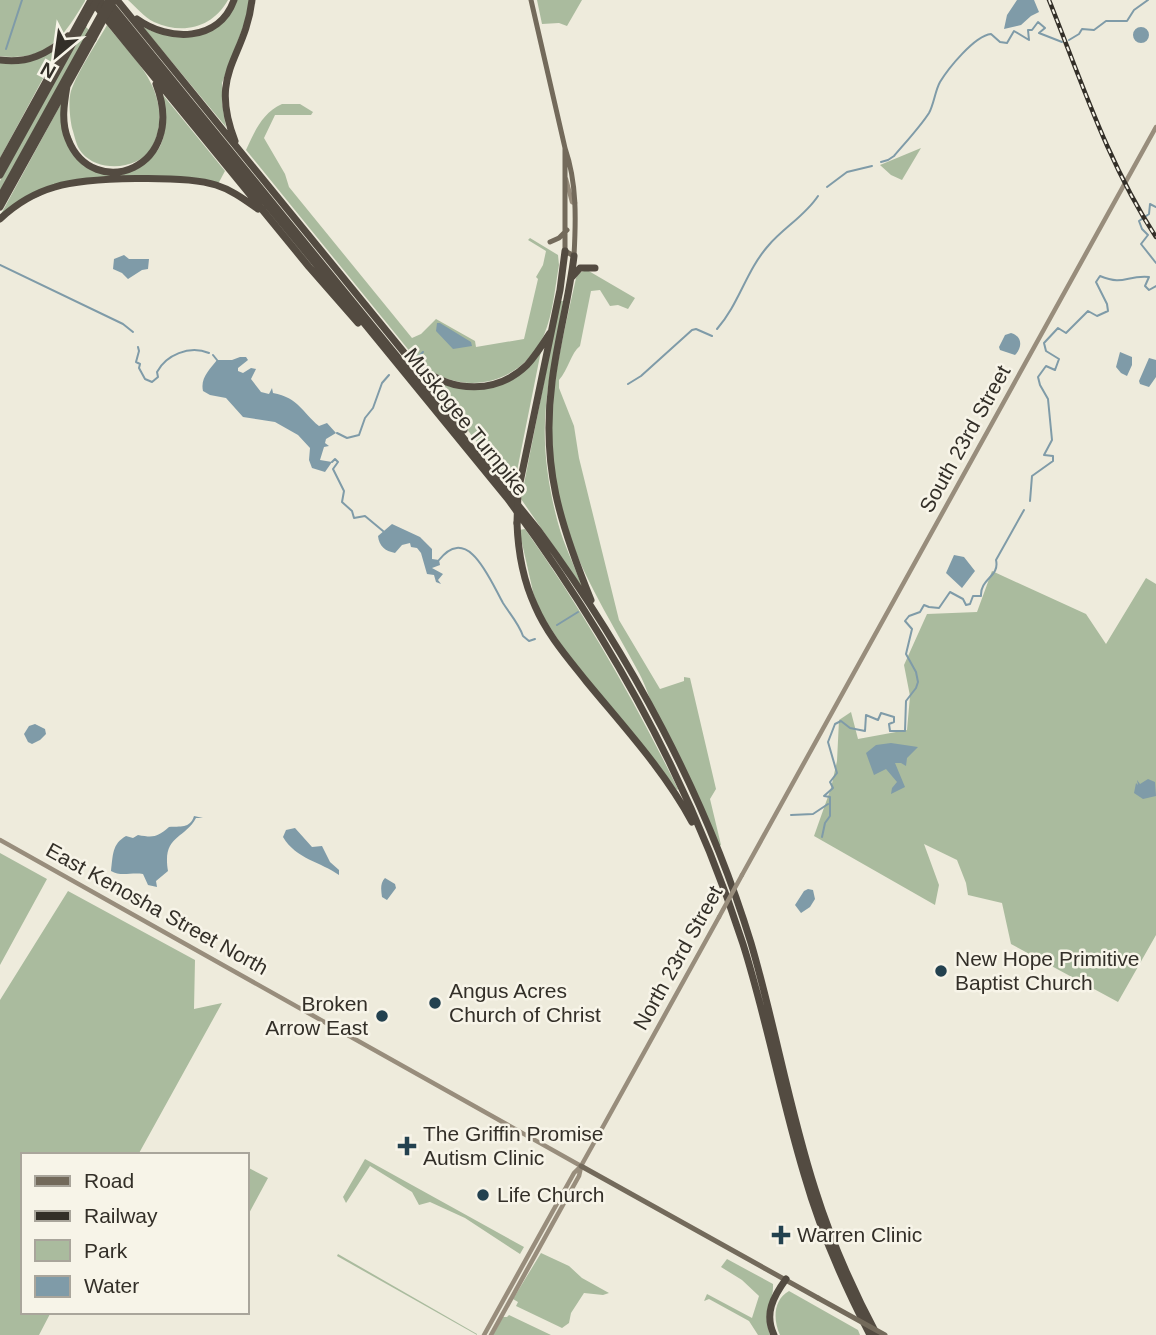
<svg xmlns="http://www.w3.org/2000/svg" width="1156" height="1335" font-family="Helvetica,sans-serif">
<rect width="100%" height="100%" fill="#eeebdc"/>
<path fill="#aabb9e" d="M 0,0 L 85,0 L 85,1 C 63,37 48,62 0,56 Z
M 128,0 L 228,0 C 212,28 183,35 154,22 C 144,17 136,7 128,0 Z
M 236,0 L 250,0 L 249,11 L 222,83 L 222,104 L 226,127 L 142,26 L 151,31 L 206,32 Z
M 537,0 L 582,0 L 567,26 L 559,23 L 542,24 Z
M 107,25 C 122,45 145,66 154,90 C 161,108 162,129 152,147 C 139,170 99,173 82,153 C 76,146 75,137 72,128 C 70,118 68,101 71,91 C 78,71 96,44 107,25 Z
M 85,26 L 89,30 L 0,191 L 0,181 Z
M 60,47 L 0,158 L 0,61 L 9,63 Z
M 163,95 L 225,171 L 218,184 L 207,180 L 69,182 L 1,214 L 63,100 L 62,114 L 79,158 L 110,173 C 122,169 137,166 148,159 C 169,148 166,115 163,95 Z
M 282,104 L 300,104 L 313,112 L 311,115 L 275,115 L 264,138 L 285,174 L 289,187 L 412,338 L 421,334 L 436,319 L 475,341 L 476,347 L 524,339 L 538,279 L 536,277 L 543,265 L 546,251 L 528,240 L 530,238 L 558,255 L 559,265 C 555,287 553,314 544,335 C 521,385 463,398 420,364 L 246,150 C 255,131 262,113 282,104 Z
M 921,148 L 902,180 L 891,175 L 880,165 Z
M 587,270 L 635,298 L 628,309 L 618,305 L 610,306 L 600,290 L 591,291 L 580,346 C 571,353 568,370 559,380 L 559,388 L 574,426 L 579,458 L 619,620 L 660,689 L 684,681 L 684,677 L 690,678 L 716,789 L 710,799 L 721,845 L 719,846 C 698,803 678,759 657,716 C 650,701 647,688 639,673 C 599,598 563,550 553,462 C 546,400 563,338 576,278 L 579,273 Z
M 560,301 L 563,301 C 558,336 549,371 546,406 C 542,445 548,486 558,523 C 564,546 575,566 582,587 L 521,499 Z
M 541,351 L 513,491 L 429,378 L 451,387 L 496,385 Z
M 525,529 C 584,612 633,698 678,789 L 677,790 L 564,649 L 541,613 L 534,596 L 519,530 Z
M 992,571 L 1086,614 L 1106,644 L 1146,578 L 1156,584 L 1156,935 L 1118,1002 L 1011,944 L 1002,903 L 968,895 L 966,883 L 957,860 L 924,844 L 939,885 L 935,905 L 814,836 L 831,788 L 837,761 L 839,720 L 851,712 L 858,739 L 907,730 L 910,696 L 904,665 L 927,614 L 977,612 Z
M 0,853 L 47,879 L 0,965 Z
M 68,891 L 195,960 L 194,1009 L 222,1003 L 138,1155 L 23,1155 L 23,1312 L 51,1312 L 39,1335 L 0,1335 L 0,1000 Z
M 365,1159 L 524,1247 L 520,1254 L 465,1218 L 430,1202 L 419,1205 L 412,1192 L 370,1166 L 346,1203 L 343,1197 Z
M 247,1167 L 268,1178 L 247,1217 Z
M 541,1253 L 569,1266 L 582,1278 L 609,1293 L 603,1295 L 584,1293 L 571,1313 L 569,1323 L 562,1328 L 516,1306 L 518,1302 L 513,1299 Z
M 338,1254 L 477,1334 L 477,1335 L 337,1256 Z
M 727,1259 L 773,1284 C 774,1305 761,1307 770,1335 L 758,1335 L 749,1321 L 709,1299 L 704,1301 L 707,1294 L 752,1318 L 759,1296 L 742,1280 L 721,1267 Z
M 789,1291 L 858,1330 L 860,1335 L 780,1335 C 773,1320 773,1300 789,1291 Z
M 509,1315 L 551,1335 L 493,1335 L 503,1317 L 507,1317 Z"/>
<path fill="#7f9ba8" d="M 1017,0 L 1034,0 L 1039,12 L 1031,16 L 1021,25 L 1004,29 L 1007,15 Z
M1133 35a8 8 0 1 1 16 0a8 8 0 1 1-16 0Z
M 124,255 L 129,259 L 149,259 L 148,269 L 142,270 L 128,279 L 122,273 L 113,269 L 114,259 Z
M 437,323 L 440,323 L 471,342 L 472,346 L 453,349 L 436,331 Z
M 1011,333 C 1022,336 1023,347 1015,355 L 1000,350 L 999,347 L 1005,335 Z
M 1120,352 L 1132,357 L 1132,365 L 1127,376 L 1121,373 L 1116,367 Z
M 240,357 L 246,357 L 248,360 L 238,368 L 238,371 L 243,373 L 251,368 L 256,369 L 251,379 L 261,392 L 269,394 L 272,388 L 273,393 C 299,398 302,412 319,426 L 327,423 L 336,433 L 326,439 L 325,443 L 329,446 L 324,447 L 320,460 L 332,462 L 325,472 L 312,468 L 309,460 L 310,448 L 298,435 L 275,422 L 243,417 L 226,398 L 210,395 L 203,391 C 200,378 210,369 217,360 L 232,360 Z
M 1149,358 L 1156,360 L 1156,377 L 1149,387 L 1140,384 L 1139,381 Z
M 392,524 L 420,537 L 432,549 L 432,559 L 439,560 L 440,565 L 432,568 L 443,574 L 438,580 L 441,584 L 436,582 L 434,575 L 427,574 L 421,553 L 417,548 L 411,547 L 410,543 L 402,545 L 395,553 C 385,551 379,546 378,536 Z
M 954,555 L 964,557 L 975,571 L 962,588 L 946,573 Z
M 35,724 L 45,729 L 46,734 L 40,740 L 32,744 L 28,742 L 24,734 L 29,726 Z
M 891,743 L 918,747 L 907,758 L 906,766 L 901,763 L 895,763 L 905,787 L 891,794 L 892,788 L 897,782 L 886,769 L 874,775 L 866,753 L 876,745 Z
M 1148,779 L 1155,782 L 1156,796 L 1143,799 L 1134,793 L 1136,783 L 1138,785 L 1137,780 L 1140,784 Z
M 194,816 L 203,818 L 196,818 C 184,840 162,835 168,871 L 156,881 L 157,887 L 148,885 L 143,874 C 131,872 121,877 111,871 C 113,855 112,844 126,836 L 133,838 L 138,835 C 154,838 157,837 169,827 C 180,826 190,829 194,816 Z
M 295,828 L 312,847 L 322,846 L 330,862 L 339,870 L 339,875 C 321,862 296,859 283,837 L 286,830 Z
M 385,878 L 395,884 L 396,888 L 387,900 L 382,897 C 381,890 380,883 385,878 Z
M 808,889 L 813,890 L 815,899 L 810,907 L 801,913 L 795,905 L 804,891 Z"/>
<g fill="none" stroke-linecap="round" stroke-linejoin="round">
<path stroke="#7f9ba8" stroke-width="2" d="M 1069,40 L 1079,34 L 1082,29 L 1094,30 L 1106,21 L 1127,21 L 1134,10 L 1148,0
M 6,49 L 22,0
M 881,162 L 888,160 L 894,156 C 905,143 920,127 929,113 C 934,104 935,91 940,82 C 948,69 974,36 991,34 L 1000,42 L 1007,43 L 1014,31 L 1029,40 L 1028,30 L 1032,30 L 1038,22 L 1045,28 L 1039,33 L 1062,42
M 827,187 L 847,172 L 872,166
M 1156,207 L 1150,204 L 1149,214 L 1139,221 L 1142,229 L 1148,235 L 1141,244 L 1156,263
M 0,265 L 123,324 L 133,332
M 717,329 C 739,304 746,271 768,246 C 783,228 805,216 818,196
M 138,347 L 139,351 L 136,362 L 140,364 L 139,368 L 145,379 L 152,382 L 158,377 L 157,372 C 166,355 189,345 209,353
M 213,355 L 217,360
M 419,356 L 423,352
M 628,384 L 641,376 L 692,330 L 696,329 L 712,336
M 337,433 L 347,438 L 359,435 L 365,418 L 373,408 L 382,383 L 389,375
M 332,462 L 335,459 L 338,462 L 333,469 L 344,491 L 342,502 L 352,511 L 354,518 L 365,516 L 383,531
M 1030,501 L 1032,476 L 1053,461 L 1053,456 L 1044,455 L 1052,440 L 1048,399 L 1040,385 L 1038,377 L 1046,366 L 1055,370 L 1059,359 L 1046,351 L 1044,343 L 1058,328 L 1066,333 L 1088,311 L 1097,316 L 1108,311 L 1107,304 L 1096,282 L 1100,276 C 1124,286 1126,275 1149,277 L 1145,286 L 1149,290 L 1156,286
M 439,560 C 468,523 490,580 503,603 C 510,614 519,624 523,636 L 529,641 L 535,639
M 557,625 L 578,612
M 791,815 L 813,814 L 828,804
M 822,837 L 825,823 L 830,816 L 830,797 L 824,796 L 833,788 L 830,782 L 837,773 L 828,742 L 835,724 L 841,721 L 850,728 L 865,731 L 866,715 L 878,720 L 881,713 L 894,717 L 894,722 L 889,724 L 890,731 L 905,731 L 906,701 L 916,688 L 918,682 L 916,672 L 906,654 L 912,629 L 905,621 L 909,616 L 920,612 L 924,605 L 929,607 L 939,608 L 950,592 L 963,599 L 966,605 L 970,604 L 973,596 L 981,596 C 980,578 1000,577 996,560 L 1024,510"/>
<path stroke="#988d7c" stroke-width="4.5" d="M 566,179 L 572,202 L 575,203
M 0,840 L 581,1166
M 742,875 L 1156,127
M 484,1335 L 574,1173 L 581,1166 L 605,1123 L 719,917
M 491,1335 L 579,1176 L 581,1167"/>
<path stroke="#736a5b" stroke-width="5" d="M 531,0 L 565,148 C 577,183 576,219 574,256 L 565,251 L 565,148
M 550,242 L 559,238 L 567,230
M 581,1166 L 818,1298"/>
<path stroke="#534b41" stroke-width="7" d="M 91,0 L 309,267 L 358,323
M 100,0 L 507,498 C 608,634 691,782 743,944 C 767,1020 781,1098 804,1174 C 820,1230 843,1283 870,1335
M 117,0 L 411,361 L 464,430
M 109,2 L 539,531 C 630,655 706,796 751,943 C 775,1025 789,1108 815,1189 C 831,1240 852,1288 877,1335
M 137,19 C 169,42 219,42 234,0
M 0,60 C 27,64 48,54 68,36
M 67,86 C 64,104 61,122 68,139 C 93,203 189,169 156,84
M 235,141 C 208,71 245,60 252,0
M 0,165 L 91,0
M 0,175 L 83,25
M 0,197 L 89,36
M 0,207 L 93,39
M 0,219 C 16,204 34,193 55,187 C 86,177 186,175 216,185 C 232,190 245,200 258,209
M 574,256 C 569,299 557,340 552,382 C 541,466 560,524 591,600
M 572,277 L 580,268 L 595,268
M 421,368 C 453,393 497,394 527,365 C 536,355 543,344 550,333
M 518,492 L 560,290 L 565,251
M 517,523 C 518,551 523,580 535,606 C 547,634 567,657 586,681 C 623,726 664,770 692,822
M 774,1335 C 764,1314 773,1297 786,1279"/>
<g stroke="#332f28" stroke-width="4.5">
<path id="rail" d="M 1049,0 C 1081,80 1108,164 1156,237"/>
</g>
<use href="#rail" stroke="#f7f4e8" stroke-width="2" stroke-dasharray="5" stroke-linecap="butt"/>
<path stroke="#988d7c" stroke-width="4.5" d="M 719,917 L 742,875"/>
<path stroke="#736a5b" stroke-width="5" d="M 818,1298 L 885,1335"/>
<path stroke="#534b41" stroke-width="7" d="M 83,25 L 97,0
M 89,36 L 109,0
M 93,39 L 114,0
M 517,523 L 518,492"/>
</g>
<g fill="#23414f" stroke="#f7f4e8" stroke-width="2.5">
<circle cx="941" cy="971" r="7"/>
<circle cx="435" cy="1003" r="7"/>
<circle cx="382" cy="1016" r="7"/>
<path d="M403.5 1135.5h7v7h7v7h-7v7h-7v-7h-7v-7h7z"/>
<circle cx="483" cy="1195" r="7"/>
<path d="M777.5 1224.5h7v7h7v7h-7v7h-7v-7h-7v-7h7z"/>
</g>
<g text-anchor="middle" stroke-width="5" stroke-linejoin="round" paint-order="stroke">
<g font-size="21" fill="#332f28" stroke="#f7f4e8">
<text transform="translate(466 422) rotate(51)" y="7">Muskogee Turnpike</text>
<text transform="translate(965 439) rotate(-61)" y="7">South 23rd Street</text>
<text transform="translate(157 909) rotate(29)" y="7">East Kenosha Street North</text>
<text transform="translate(678 958) rotate(-61)" y="7">North 23rd Street</text>
</g>
<g font-size="21" fill="#332f28" stroke="#f7f4e8" text-anchor="start">
<text x="955" y="966">New Hope Primitive<tspan x="955" dy="24">Baptist Church</tspan></text>
<text x="449" y="998">Angus Acres<tspan x="449" dy="24">Church of Christ</tspan></text>
<text x="368" y="1011" text-anchor="end">Broken<tspan x="368" dy="24">Arrow East</tspan></text>
<text x="423" y="1141">The Griffin Promise<tspan x="423" dy="24">Autism Clinic</tspan></text>
<text x="497" y="1202">Life Church</text>
<text x="797" y="1242">Warren Clinic</text>
</g>
</g>
<rect x="21" y="1153" width="228" height="161" fill="#f7f4e8" stroke="#a9a59b" stroke-width="2"/>
<rect x="35" y="1176" width="35" height="10" fill="#736a5b" stroke="#a9a59b" stroke-width="2"/>
<text x="84" y="1188" font-size="21" fill="#332f28">Road</text>
<rect x="35" y="1211" width="35" height="10" fill="#332f28" stroke="#a9a59b" stroke-width="2"/>
<text x="84" y="1223" font-size="21" fill="#332f28">Railway</text>
<rect x="35" y="1240" width="35" height="21" fill="#aabb9e" stroke="#a9a59b" stroke-width="2"/>
<text x="84" y="1258" font-size="21" fill="#332f28">Park</text>
<rect x="35" y="1276" width="35" height="21" fill="#7f9ba8" stroke="#a9a59b" stroke-width="2"/>
<text x="84" y="1293" font-size="21" fill="#332f28">Water</text>
<g transform="translate(56 56) rotate(209)" stroke="#f7f4e8" stroke-width="5" paint-order="stroke">
<path d="M0-5L12 26L0 18L-12 26Z" fill="#332f28"/>
<text y="-10" font-size="19" font-weight="bold" text-anchor="middle" fill="#332f28">N</text>
</g>
</svg>
